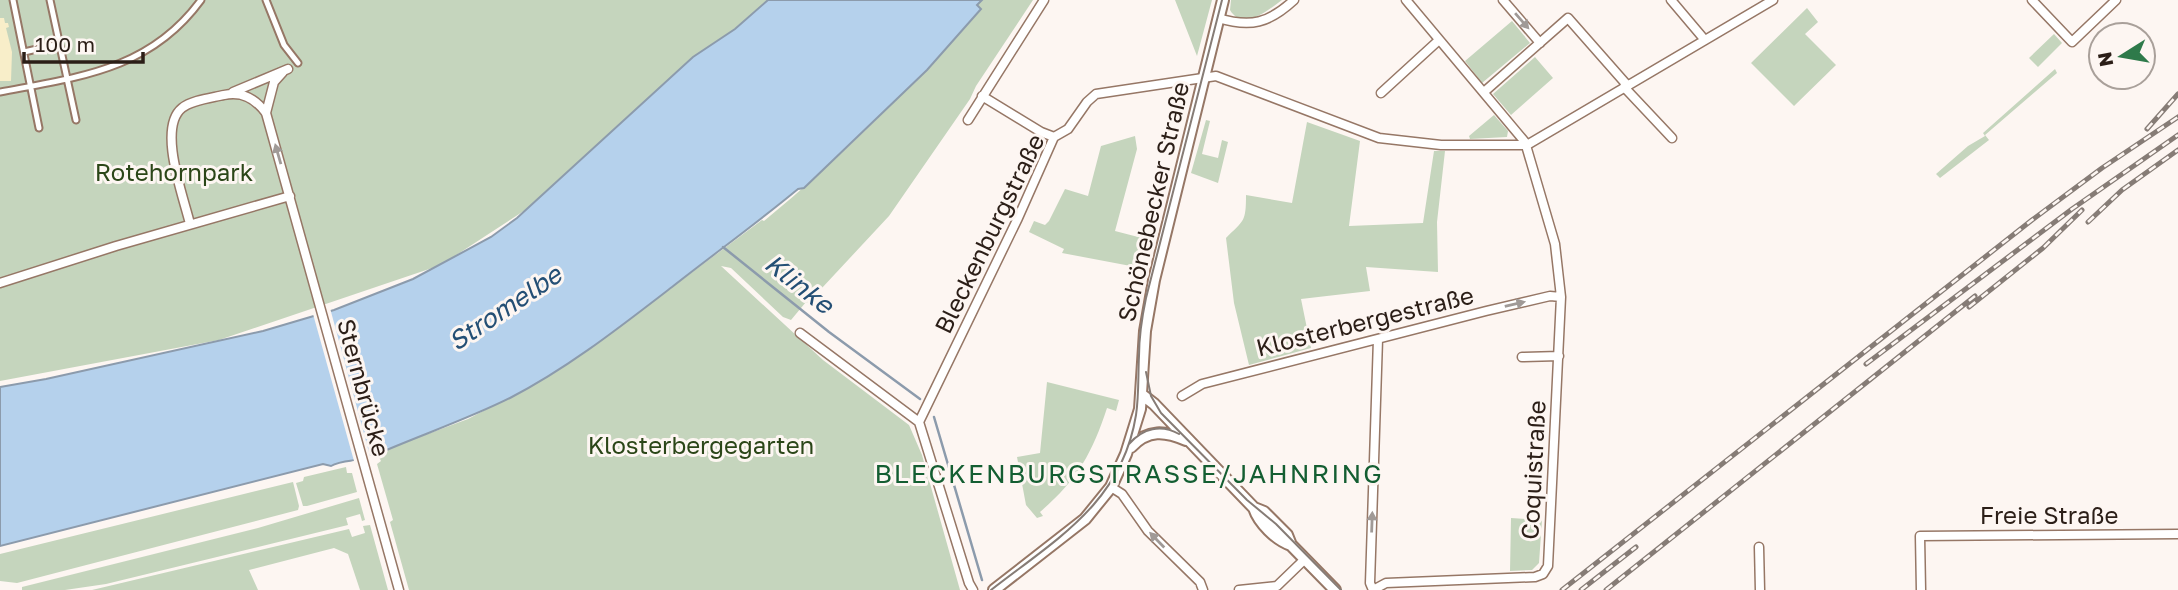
<svg xmlns="http://www.w3.org/2000/svg" width="2178" height="590" font-family="'Golos Text',sans-serif">
<rect width="100%" height="100%" fill="#fdf6f2"/>
<path fill="#c5d5bd" d="M 0,0 L 768,0 L 735,29 L 693,57 L 536,203 L 441,265 L 219,340 L 0,381 Z
M 982,0 L 1033,0 L 976,86 L 970,99 L 889,216 L 808,303 L 806,302 L 791,320 L 783,317 L 731,268 L 721,266 L 823,360 L 909,425 L 922,455 L 960,590 L 409,590 L 390,522 L 393,520 L 377,464 L 381,461 L 378,455 L 379,452 L 468,419 L 551,375 L 631,318 L 762,220 L 764,221 C 842,157 913,85 980,10 L 977,5 Z
M 1175,0 L 1212,0 L 1197,56 Z
M 1231,0 L 1282,0 C 1268,10 1243,32 1230,10 Z
M 1807,8 L 1818,22 L 1805,34 L 1836,65 L 1794,106 L 1751,63 Z
M 1512,21 L 1530,43 L 1482,83 L 1465,61 Z
M 2054,34 L 2062,43 L 2038,67 L 2029,58 Z
M 1535,57 L 1553,78 L 1511,115 L 1493,94 Z
M 2055,69 L 2057,73 L 1985,135 L 1989,140 L 1940,178 L 1936,174 L 1968,146 L 1985,136 L 1983,133 Z
M 1494,115 L 1508,131 L 1507,137 L 1470,139 L 1469,136 Z
M 1206,120 L 1210,121 L 1202,154 L 1218,158 L 1222,140 L 1228,142 L 1218,183 L 1191,173 Z
M 1307,122 L 1360,141 L 1349,226 L 1423,223 L 1434,151 L 1445,151 L 1437,222 L 1438,272 L 1366,267 L 1370,291 L 1301,299 L 1311,348 L 1249,365 L 1234,303 L 1226,238 C 1244,220 1246,222 1246,195 L 1292,203 Z
M 1135,136 L 1137,149 L 1115,231 L 1142,238 L 1136,267 L 1062,253 L 1064,249 L 1029,232 L 1034,221 L 1045,225 L 1049,221 L 1065,189 L 1088,196 L 1101,146 Z
M 1047,382 L 1119,400 L 1116,411 L 1107,408 C 1092,454 1077,480 1040,512 L 1043,516 L 1037,518 L 1026,505 L 1017,457 L 1040,453 Z
M 346,467 L 347,473 L 352,473 L 357,492 L 307,506 L 303,506 L 296,483 L 303,481 L 304,477 Z
M 293,482 L 299,506 L 298,510 L 17,583 L 0,581 L 0,554 Z
M 359,498 L 365,520 L 362,521 L 360,514 L 346,518 L 348,525 L 106,584 L 65,590 L 22,590 L 22,587 L 258,528 Z
M 1511,518 L 1542,520 L 1539,563 L 1532,570 L 1510,571 Z
M 370,525 L 388,590 L 360,590 L 348,554 L 334,548 L 249,570 L 258,590 L 92,590 L 349,529 L 352,537 L 365,533 L 363,526 Z"/>
<path fill="#f8eec9" d="M 0,18 L 4,18 L 5,23 L 8,23 L 9,27 L 6,28 L 12,52 L 11,81 L 0,81 Z"/>
<path fill="#b5d1ec" stroke="#8c9bac" stroke-width="2" d="M 768,0 L 982,0 L 977,5 L 981,9 L 927,70 L 804,188 L 798,189 C 757,223 714,254 672,287 C 620,327 568,368 510,398 C 466,420 418,436 375,455 C 361,462 342,459 331,466 L 323,464 L 0,546 L 0,387 L 46,379 L 263,331 L 334,310 L 413,279 L 491,237 L 517,218 L 693,57 L 735,29 Z"/>
<path fill="#fdf6f2" d="M 330,308 L 370,456 L 377,455 L 378,458 L 348,466 L 348,463 L 354,461 L 313,314 L 310,314 Z"/>
<g fill="none" stroke-linecap="round" stroke-linejoin="round">
<path stroke="#8c9bac" stroke-width="2.5" d="M 723,247 L 829,332 L 920,399
M 934,417 L 982,580"/>
<g stroke="#967766" stroke-width="9">
<path id="pedestrian" d="M 13,0 L 39,128
M 50,0 L 76,120
M 266,0 L 284,45 L 298,63
M 24,52 L 59,44
M 0,92 C 79,77 150,70 201,0"/>
</g>
<g stroke="#967766" stroke-width="11">
<path id="minor" d="M 1503,0 L 1540,43
M 1671,0 L 1704,39
M 2032,0 L 2072,42 L 2116,0
M 1218,18 C 1251,28 1269,23 1294,0
M 1624,87 L 1672,138
M 233,92 L 288,69
M 1484,92 L 1568,18 L 1627,85
M 1381,93 L 1439,40
M 982,96 L 1041,132 L 1054,137
M 266,113 L 274,82 L 283,72
M 968,120 L 1044,0
M 1527,145 L 1773,0
M 190,224 C 184,198 157,128 182,108 C 192,100 211,98 224,95 C 242,91 255,98 266,113 L 399,590
M 0,283 L 116,246 L 290,196
M 800,333 L 919,422 L 969,583 L 973,590
M 1522,357 L 1559,356
M 1182,396 L 1202,384 L 1486,311 L 1550,296 L 1561,297
M 919,422 L 1018,218 L 1054,137 L 1068,129 L 1087,102 L 1096,94 L 1216,76 L 1379,138 L 1441,145 L 1527,145
M 1111,487 L 1122,494 L 1148,531 L 1200,582 L 1203,590
M 1759,547 L 1760,590
M 1239,590 L 1277,586 L 1305,559
M 1373,590 L 1386,583 L 1535,577 L 1543,574 L 1548,566 L 1561,297 L 1555,244 L 1525,142 L 1406,0
M 1373,590 L 1370,583 L 1378,339
M 1921,590 L 1920,536 L 2178,534"/>
</g>
<g stroke="#967766" stroke-width="14">
<path id="secondary" d="M 1141,394 L 1154,404 L 1254,508 L 1264,512 L 1287,535 L 1291,545 L 1335,590
M 1131,447 C 1148,429 1165,431 1186,440
M 1254,508 C 1259,523 1276,540 1291,545
M 994,590 L 1085,519 L 1111,487 L 1126,454 L 1140,409 L 1145,331 L 1154,280 L 1223,0"/>
</g>
<use href="#pedestrian" stroke="#fff" stroke-width="5"/>
<use href="#minor" stroke="#fff" stroke-width="8"/>
<use href="#secondary" stroke="#fff" stroke-width="10"/>
<path stroke="#867c76" stroke-width="2" d="M 1146,372 L 1151,396 L 1161,413 L 1247,500 L 1276,524 L 1341,590
M 1129,444 C 1143,428 1161,424 1179,434
M 991,590 C 1055,540 1122,503 1136,415 C 1139,395 1138,375 1139,356 C 1139,336 1142,317 1146,298 L 1222,0"/>
<g stroke="#867c76" stroke-width="5">
<path id="rail" d="M 2147,129 L 2178,94
M 2088,222 L 2122,190 L 2178,150
M 1969,307 L 2043,248 L 2082,210
M 1866,364 L 2072,209 L 2178,135
M 1562,590 L 2032,220 L 2102,168 L 2178,117
M 1581,590 L 1636,547
M 1606,590 L 1975,296"/>
</g>
<use href="#rail" stroke="#fdf6f2" stroke-width="2.5" stroke-dasharray="8" stroke-linecap="butt"/>
</g>
<defs><path id="oneway-solid" d="M-6-.8H1V-3.2L6.5 0L1 3.2V.8H-6Z" transform="scale(1.75)"/></defs>
<g fill="#a09a97">
<use href="#oneway-solid" transform="translate(1522 21) rotate(49)"/>
<use href="#oneway-solid" transform="translate(278 154) rotate(-106)"/>
<use href="#oneway-solid" transform="translate(1515 304) rotate(-13)"/>
<use href="#oneway-solid" transform="translate(1372 522) rotate(-88)"/>
<use href="#oneway-solid" transform="translate(1157 540) rotate(-134)"/>
</g>
<g text-anchor="middle" stroke-width="6" stroke-linejoin="round" paint-order="stroke">
<g font-size="24" fill="#2b4618" stroke="#fdf6f2">
<text x="174" y="181">Rotehornpark</text>
<text x="701" y="454">Klosterbergegarten</text>
</g>
<g font-size="24" fill="#2b1e17" stroke="#fdf6f2">
<text transform="translate(1154 202) rotate(-77)" y="8">Schönebecker Straße</text>
<text transform="translate(990 234) rotate(-64)" y="8">Bleckenburgstraße</text>
<text transform="translate(1365 322) rotate(-14)" y="8">Klosterbergestraße</text>
<text transform="translate(363 388) rotate(75)" y="8">Sternbrücke</text>
<text transform="translate(1534 470) rotate(-87)" y="8">Coquistraße</text>
<text x="2049" y="524">Freie Straße</text>
</g>
<g font-size="26" font-style="italic" fill="#244f75" stroke="#fdf6f2">
<text transform="translate(799 284) rotate(38)" y="9">Klinke</text>
<text transform="translate(505 308) rotate(-34)" y="9">Stromelbe</text>
</g>
<g font-size="26" letter-spacing="2" fill="#145e32" stroke="#fdf6f2">
<text x="1129" y="483">BLECKENBURGSTRASSE/JAHNRING</text>
</g>
</g>
<g transform="translate(2122 56) rotate(259)"><circle r="33" fill="#fdf6f2" stroke="#a9a09a" stroke-width="2"/>
<path d="M0-5L12 26L0 18L-12 26Z" fill="#2e7a4a"/>
<text y="-10" font-size="19" font-weight="bold" text-anchor="middle" fill="#2b1e17">N</text>
</g>
<path d="M24 52v10h119v-10" fill="none" stroke="#2b1e17" stroke-width="3.5"/>
<text x="35" y="52" font-size="21" fill="#2b1e17" stroke="#fdf6f2" stroke-width="5" paint-order="stroke">100 m</text>
</svg>
